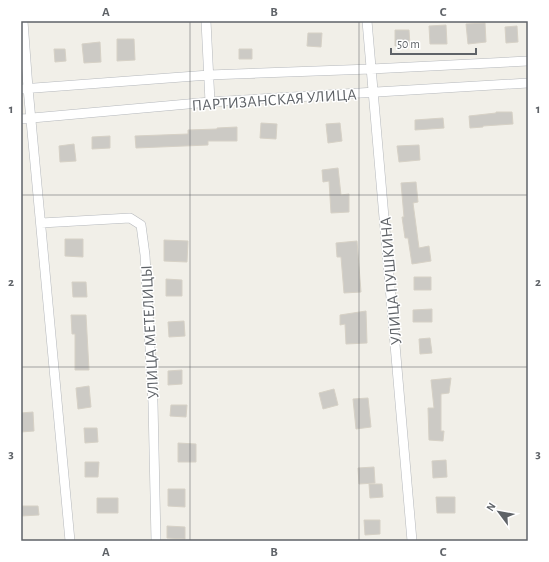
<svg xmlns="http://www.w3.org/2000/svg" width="549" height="562" font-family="'Alegreya Sans',sans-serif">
<rect width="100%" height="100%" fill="#f1efe8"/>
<path fill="#cccac5" stroke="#d6d1c6" d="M 485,23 L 486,42 L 468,44 L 466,24 Z
M 446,25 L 447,44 L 430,44 L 429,26 Z
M 517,26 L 518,42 L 506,43 L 505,27 Z
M 395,30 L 409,30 L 410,45 L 395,46 Z
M 308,33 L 322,33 L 321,47 L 307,46 Z
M 117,39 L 134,39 L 135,60 L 117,61 Z
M 100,42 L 101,62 L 84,63 L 82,44 Z
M 54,49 L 65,49 L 66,61 L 55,62 Z
M 239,49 L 252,49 L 252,59 L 239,59 Z
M 496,112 L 512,112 L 513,124 L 483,126 L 483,127 L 470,128 L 469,116 L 496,113 Z
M 443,118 L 444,128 L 415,130 L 415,120 Z
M 261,123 L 277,124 L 276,139 L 260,138 Z
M 340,123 L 342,141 L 328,143 L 326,124 Z
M 237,127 L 237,141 L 208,141 L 208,145 L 136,148 L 135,136 L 188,134 L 188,130 L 217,129 L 217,128 Z
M 110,136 L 110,148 L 92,149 L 92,137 Z
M 74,144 L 76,161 L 60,162 L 59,146 Z
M 419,145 L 420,160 L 399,162 L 397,146 Z
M 338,168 L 341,195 L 349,194 L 349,212 L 331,213 L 329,181 L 323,182 L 322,170 Z
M 416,182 L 418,202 L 413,203 L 419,248 L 429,246 L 431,261 L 412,264 L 408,238 L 405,238 L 402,217 L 404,217 L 401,183 Z
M 65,239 L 83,239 L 83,257 L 65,256 Z
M 164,240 L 188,241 L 187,262 L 164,261 Z
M 357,241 L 361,292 L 344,293 L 341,257 L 337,257 L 336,243 Z
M 414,277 L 431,277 L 431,290 L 414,290 Z
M 166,279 L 182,280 L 182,296 L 166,296 Z
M 72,282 L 86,282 L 87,297 L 73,297 Z
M 432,309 L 432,322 L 413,322 L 413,310 Z
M 366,311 L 367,343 L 346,344 L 345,324 L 340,325 L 340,315 Z
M 71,315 L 86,315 L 89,370 L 75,370 L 75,334 L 72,334 Z
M 184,321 L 185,336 L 169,337 L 168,322 Z
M 430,338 L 432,353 L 420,354 L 419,339 Z
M 182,370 L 182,384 L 168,385 L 168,371 Z
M 451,378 L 449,393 L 441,394 L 441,431 L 444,431 L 443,441 L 429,440 L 428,408 L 434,408 L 431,380 Z
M 89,386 L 91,407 L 78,409 L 76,388 Z
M 334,389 L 338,405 L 323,409 L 319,393 Z
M 368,398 L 371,427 L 356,429 L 353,399 Z
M 171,405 L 187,405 L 186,417 L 170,416 Z
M 33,412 L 34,431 L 21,432 L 21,413 Z
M 84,428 L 97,428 L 98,442 L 85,443 Z
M 178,443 L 196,444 L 196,462 L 178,462 Z
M 446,460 L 447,477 L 433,478 L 432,461 Z
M 85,462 L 99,462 L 98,477 L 85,477 Z
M 374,467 L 375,483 L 359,484 L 358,468 Z
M 369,484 L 382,484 L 383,497 L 370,498 Z
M 168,489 L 185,489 L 185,507 L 168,506 Z
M 436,497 L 455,497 L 455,513 L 437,513 Z
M 97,498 L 118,498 L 118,513 L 97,513 Z
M 21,506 L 38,506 L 39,515 L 21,516 Z
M 364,520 L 380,520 L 380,534 L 365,535 Z
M 167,526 L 185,527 L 185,539 L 167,538 Z"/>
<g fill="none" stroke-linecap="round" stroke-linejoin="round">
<g stroke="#b5b8bc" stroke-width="10">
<path id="minor" d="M 23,21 L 28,88 L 70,541
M 206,21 L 210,102
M 367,21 L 412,541
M 21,89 L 209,75 L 371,69 L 528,61
M 21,119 L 210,102 L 528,83
M 41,223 L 130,218 L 141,225 L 145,255 L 153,403 L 156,541"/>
</g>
<use href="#minor" stroke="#fff" stroke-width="9"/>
</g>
<path fill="none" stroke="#5f6368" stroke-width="1" stroke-opacity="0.55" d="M 190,21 L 190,541M 359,21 L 359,541M 21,195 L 528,195M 21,367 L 528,367"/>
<g text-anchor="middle" stroke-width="3" stroke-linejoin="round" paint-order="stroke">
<g font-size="16" fill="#5f6368" stroke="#fff">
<text transform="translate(274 99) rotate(-4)" y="6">ПАРТИЗАНСКАЯ УЛИЦА</text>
<text transform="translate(390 281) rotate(-95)" y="6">УЛИЦА ПУШКИНА</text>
<text transform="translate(149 332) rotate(-93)" y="6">УЛИЦА МЕТЕЛИЦЫ</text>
</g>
</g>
<rect width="549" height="562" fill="none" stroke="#ffffff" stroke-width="44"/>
<g transform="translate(499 512) rotate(302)" stroke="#ffffff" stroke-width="3" paint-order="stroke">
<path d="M0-3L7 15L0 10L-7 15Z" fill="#5f6368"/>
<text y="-6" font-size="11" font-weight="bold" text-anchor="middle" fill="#5f6368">N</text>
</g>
<path d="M391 48v6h85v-6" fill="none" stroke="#5f6368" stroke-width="2"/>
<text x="397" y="48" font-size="12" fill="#5f6368" stroke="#ffffff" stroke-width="3" paint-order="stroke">50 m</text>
<rect x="22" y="22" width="505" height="518" fill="none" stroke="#5f6368" stroke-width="1.5"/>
<g font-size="13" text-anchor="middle" font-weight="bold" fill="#5f6368">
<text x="106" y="16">A</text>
<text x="274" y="16">B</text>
<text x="443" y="16">C</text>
<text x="11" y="113">1</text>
<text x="538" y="113">1</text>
<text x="11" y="286">2</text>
<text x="538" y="286">2</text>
<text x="11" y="458">3</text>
<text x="538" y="458">3</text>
<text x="106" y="556">A</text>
<text x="274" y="556">B</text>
<text x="443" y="556">C</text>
</g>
</svg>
